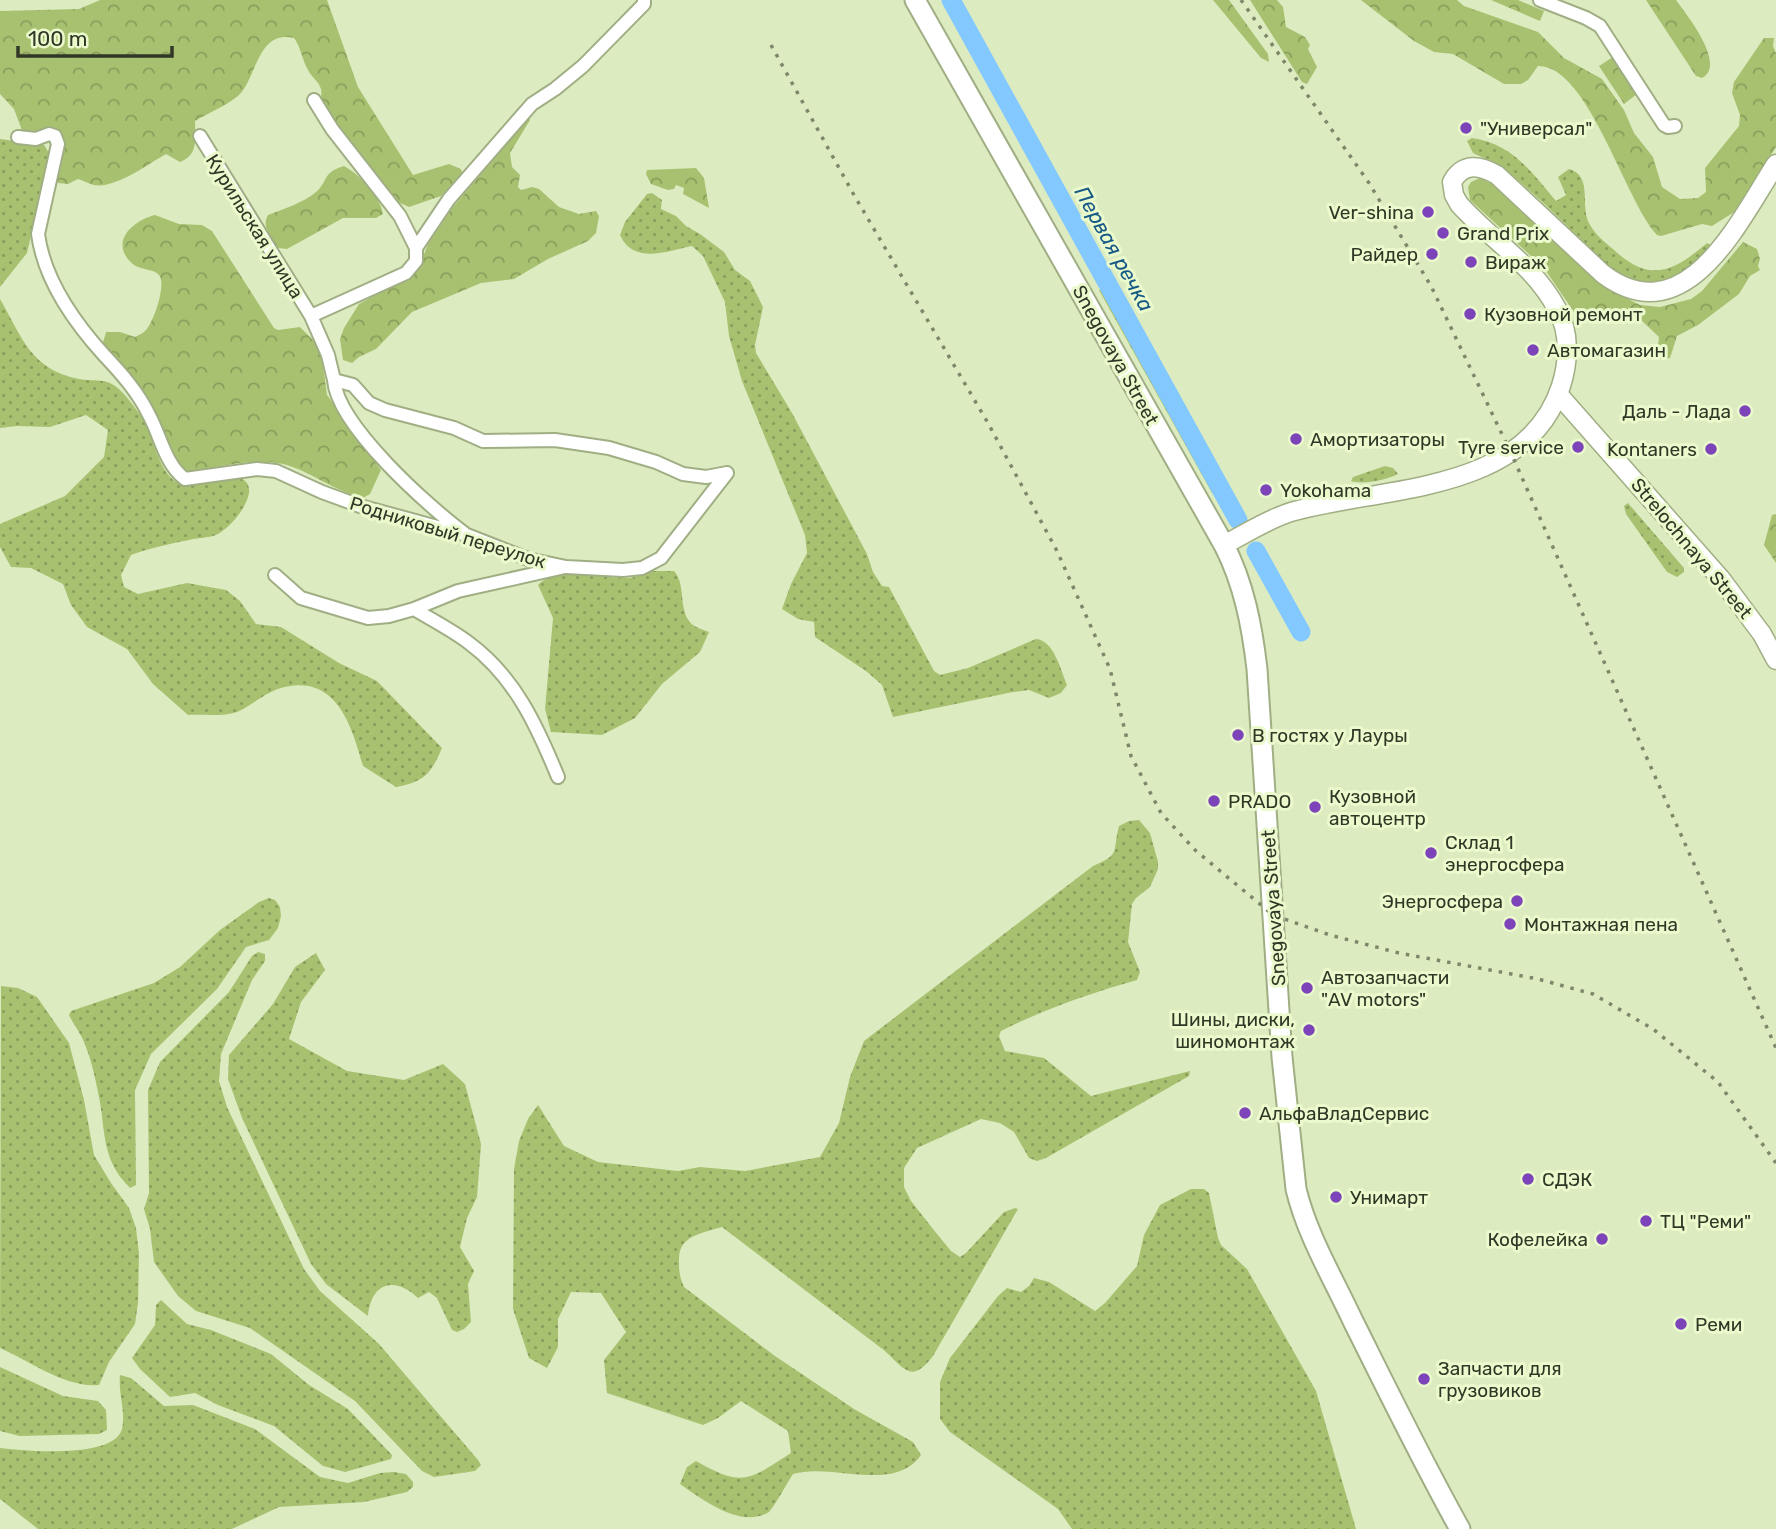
<svg xmlns="http://www.w3.org/2000/svg" width="1776" height="1529" font-family="Rubik,sans-serif">
<defs>
<pattern id="grass-dots" width="8" height="8" patternUnits="userSpaceOnUse" patternTransform="scale(1.75)"><rect width="8" height="8" fill="#a8c170"/><path d="M2 2h.1M6 6h.1" fill="none" stroke="#899e5c" stroke-width="1.8" stroke-linecap="round"/></pattern>
<pattern id="forest-crowns" width="20" height="18" patternUnits="userSpaceOnUse" patternTransform="scale(1.75)"><rect width="20" height="18" fill="#a8c170"/><path d="M2 6a3 3 0 1 1 6 0M12 15a3 3 0 1 1 6 0" fill="none" stroke="#899e5c"/></pattern>
</defs>
<rect width="100%" height="100%" fill="#ddecc0"/>
<path fill="url(#grass-dots)" d="M 1472,138 C 1511,143 1532,172 1556,201 L 1566,195 L 1558,177 L 1569,169 C 1592,175 1581,203 1588,221 C 1592,231 1604,242 1613,249 C 1649,283 1672,273 1707,243 L 1711,245 C 1694,271 1661,293 1630,279 C 1612,271 1598,256 1584,242 C 1557,217 1531,189 1501,167 C 1493,160 1482,158 1473,153 L 1467,141 Z
M 0,139 L 44,145 L 49,153 L 48,164 L 27,253 L 0,287 Z
M 652,193 L 662,200 L 661,209 L 676,216 L 686,226 L 700,234 L 724,252 L 735,270 L 750,281 L 763,307 L 755,345 L 756,353 L 792,413 L 867,554 L 873,572 L 882,586 L 889,587 L 934,671 L 940,675 L 968,668 L 1036,639 C 1054,640 1061,671 1067,685 L 1061,693 L 1049,698 L 1029,690 L 1013,692 L 893,717 L 882,685 L 866,671 L 815,637 L 814,622 L 798,619 L 782,609 L 791,584 L 807,553 L 805,535 L 742,381 L 729,336 L 725,302 L 703,256 L 692,246 C 668,251 633,265 620,235 L 625,222 L 647,194 Z
M 1099,290 L 1103,290 L 1214,489 L 1212,493 Z
M 0,299 C 22,337 31,370 79,379 C 95,382 106,377 119,389 C 128,398 139,412 145,423 C 155,441 160,481 185,485 C 194,487 227,479 238,477 C 246,480 250,484 249,493 C 246,509 230,528 216,535 C 208,538 197,538 189,540 C 169,544 150,548 131,555 L 121,575 L 124,587 L 138,594 L 187,583 L 226,590 L 240,601 L 256,624 L 281,627 L 339,663 L 377,681 L 442,748 C 431,774 424,782 396,787 L 363,766 C 352,727 337,675 285,687 C 268,690 253,705 237,712 C 223,717 202,714 188,715 L 153,684 L 127,649 L 87,627 L 71,605 L 63,584 L 31,568 L 11,567 L 0,547 L 0,524 L 65,496 L 104,457 L 108,430 L 86,415 L 50,427 L 17,426 L 0,428 Z
M 1385,466 L 1393,468 L 1398,474 C 1386,480 1363,485 1351,481 L 1353,477 Z
M 1628,503 L 1684,568 L 1684,572 L 1677,577 L 1667,572 L 1626,514 L 1624,506 Z
M 652,571 L 674,571 C 687,585 677,612 693,625 C 697,628 704,630 709,632 L 700,652 L 662,684 L 635,718 L 602,735 L 551,732 L 545,709 L 553,618 L 538,585 C 555,566 602,578 625,578 C 633,579 643,574 652,571 Z
M 1139,820 L 1150,833 L 1158,862 L 1158,869 L 1150,887 L 1136,898 L 1132,904 L 1128,942 L 1140,972 L 1137,980 C 1091,993 1045,1009 1001,1031 L 999,1036 L 1005,1051 L 1044,1058 L 1091,1096 L 1190,1071 L 1189,1076 L 1046,1158 L 1037,1161 L 1029,1158 L 1014,1132 L 1000,1123 L 981,1119 L 917,1148 L 904,1168 L 904,1187 L 911,1201 L 933,1229 L 951,1251 L 960,1257 L 966,1253 L 1004,1212 L 1015,1208 L 1018,1209 L 933,1356 C 912,1383 906,1371 885,1351 L 722,1227 C 703,1233 680,1235 679,1258 C 679,1270 679,1276 684,1287 L 775,1356 L 854,1409 L 913,1442 L 921,1455 C 894,1494 831,1462 793,1474 C 785,1486 778,1501 769,1512 C 742,1529 704,1501 680,1484 L 687,1467 L 696,1461 C 743,1488 749,1480 791,1453 L 788,1431 L 741,1401 L 718,1418 L 703,1425 L 607,1393 L 604,1360 L 626,1332 L 601,1293 L 571,1292 L 558,1319 L 558,1347 L 547,1368 L 529,1358 L 513,1309 L 514,1169 L 519,1141 L 528,1119 L 538,1105 L 564,1146 L 598,1162 L 678,1171 L 700,1167 L 745,1171 L 820,1157 L 839,1123 L 850,1077 L 864,1041 L 1093,866 C 1122,854 1112,851 1119,826 L 1129,821 Z
M 269,898 L 275,900 L 280,907 L 281,916 L 278,928 L 269,940 L 246,947 L 217,989 L 151,1054 L 135,1090 L 136,1185 L 130,1188 C 101,1159 106,1133 99,1097 C 95,1077 90,1052 80,1034 C 77,1028 72,1022 69,1015 L 71,1011 L 154,983 L 180,967 L 220,930 L 259,902 Z
M 258,952 L 265,954 L 265,961 L 252,980 L 221,1054 L 219,1081 L 227,1107 L 304,1269 L 320,1291 L 379,1344 L 478,1460 L 481,1465 L 475,1471 L 434,1477 L 422,1471 L 355,1401 L 250,1328 L 196,1311 L 178,1296 L 154,1262 L 150,1229 L 144,1209 L 149,1193 L 148,1090 L 160,1062 L 229,992 L 252,956 Z
M 316,953 L 325,970 L 301,1002 L 289,1039 L 347,1071 L 404,1080 L 443,1064 L 465,1084 L 481,1144 L 477,1197 L 467,1218 L 460,1247 L 474,1271 L 468,1284 L 471,1322 L 464,1329 L 457,1332 L 452,1330 L 437,1298 L 429,1292 L 418,1298 C 394,1275 371,1283 368,1316 L 326,1284 L 311,1264 L 242,1118 L 228,1079 L 229,1055 L 273,1004 L 295,967 Z
M 1,986 L 18,988 L 37,997 L 69,1043 L 84,1100 L 94,1155 L 111,1183 L 129,1208 L 136,1228 L 139,1254 L 138,1303 L 135,1324 L 109,1362 L 99,1385 C 65,1388 30,1361 0,1348 Z
M 1191,1189 L 1204,1189 L 1209,1193 L 1218,1238 L 1221,1245 L 1247,1269 L 1316,1391 L 1356,1529 L 1072,1529 L 1058,1509 L 950,1432 L 940,1419 L 940,1382 L 950,1358 L 998,1296 L 1007,1288 L 1021,1292 L 1029,1286 L 1034,1278 L 1049,1282 L 1095,1311 L 1105,1303 L 1137,1266 L 1144,1235 L 1160,1205 Z
M 161,1300 L 187,1324 L 211,1330 L 271,1354 L 309,1385 L 348,1409 L 392,1455 L 391,1459 L 345,1472 L 323,1466 L 274,1426 L 218,1405 L 195,1393 L 170,1397 L 140,1369 L 132,1358 L 155,1325 L 156,1305 Z
M 0,1367 L 63,1396 L 98,1401 L 106,1410 L 107,1430 L 99,1434 L 20,1436 L 0,1431 Z
M 120,1375 L 131,1378 L 164,1406 L 193,1405 L 255,1429 L 320,1477 L 348,1483 L 380,1473 L 394,1472 L 406,1474 L 413,1482 L 413,1487 L 407,1492 L 364,1502 L 279,1507 L 232,1529 L 38,1529 L 0,1499 L 0,1448 C 24,1451 114,1459 122,1429 C 126,1412 118,1393 120,1375 Z"/>
<path fill="url(#forest-crowns)" d="M 100,0 L 327,0 L 358,87 L 413,175 L 449,164 L 461,169 L 462,173 L 441,196 L 409,207 L 398,202 L 338,129 L 320,101 C 321,96 322,93 321,89 C 318,80 312,78 308,70 C 302,60 301,47 294,38 C 257,29 257,79 238,96 C 226,106 208,113 195,121 C 195,138 199,155 180,162 L 166,154 C 148,164 115,189 94,185 C 88,184 83,180 78,179 L 68,184 L 58,183 L 56,180 L 62,145 L 41,134 L 23,133 L 14,109 L 0,94 L 0,11 L 79,9 Z
M 1213,0 L 1229,0 L 1268,54 L 1269,62 L 1261,58 Z
M 1250,0 L 1277,0 L 1283,7 L 1286,27 L 1305,37 L 1310,45 L 1308,49 L 1317,67 L 1307,84 L 1302,82 Z
M 1361,0 L 1457,0 L 1464,6 L 1538,32 L 1564,58 L 1602,79 L 1624,110 L 1634,133 L 1653,157 L 1662,187 L 1680,199 L 1698,198 L 1706,192 L 1705,168 L 1739,126 L 1740,115 L 1732,93 L 1734,82 L 1764,38 L 1774,38 L 1773,46 L 1776,53 L 1776,147 L 1736,211 L 1712,226 L 1702,224 L 1661,236 L 1657,235 C 1625,201 1588,65 1538,66 L 1528,80 L 1521,84 L 1504,84 L 1453,54 L 1434,52 L 1414,41 Z
M 1491,0 L 1518,0 L 1544,11 L 1540,21 Z
M 1646,0 L 1676,0 C 1687,15 1727,65 1702,78 L 1696,76 Z
M 1613,57 L 1637,94 L 1624,104 L 1599,66 Z
M 529,117 L 530,120 L 510,153 L 512,167 L 520,175 L 518,187 L 521,190 L 532,187 L 539,189 L 559,207 L 579,214 L 596,211 L 599,216 L 596,233 L 588,241 L 548,259 L 514,279 L 481,283 L 412,312 L 376,349 L 359,357 L 352,363 L 343,360 L 340,339 L 344,328 L 359,304 L 410,276 L 421,262 L 428,244 L 453,207 L 491,162 L 523,119 Z
M 344,166 C 359,174 380,196 383,214 L 376,218 L 343,218 L 287,249 L 278,248 C 271,237 261,227 268,215 C 283,209 303,203 316,192 C 329,181 321,173 344,166 Z
M 696,168 L 704,178 L 709,208 L 683,194 L 684,188 L 676,185 L 674,189 L 668,190 L 651,184 L 646,174 L 647,170 Z
M 1480,178 L 1492,184 L 1592,275 L 1612,291 L 1640,305 L 1660,307 L 1691,299 L 1702,291 L 1743,242 L 1757,249 L 1760,259 L 1758,266 L 1760,270 L 1750,276 L 1739,294 L 1698,325 L 1677,336 L 1670,358 L 1660,359 L 1657,354 L 1659,337 L 1640,319 L 1625,313 L 1590,323 L 1578,318 L 1544,268 L 1470,200 L 1468,187 L 1471,182 Z
M 155,215 L 179,224 L 202,225 L 212,231 L 274,328 L 278,330 L 300,327 L 314,341 L 322,358 L 327,395 L 381,470 L 370,494 L 363,498 C 334,491 308,470 283,464 C 251,457 216,468 185,473 L 179,468 L 102,346 L 106,332 L 120,332 L 135,337 C 138,335 142,334 145,331 C 153,324 167,284 159,275 C 154,269 141,270 134,265 C 108,244 131,221 155,215 Z
M 1776,514 L 1776,563 L 1764,545 L 1772,515 Z"/>
<g fill="none" stroke-linecap="round" stroke-linejoin="round">
<path stroke="#83c8fe" stroke-width="19" d="M 951,0 L 1238,520
M 1256,551 L 1301,632"/>
<g stroke="#a0ae84" stroke-width="16">
<path id="street" d="M 1540,0 L 1586,18 L 1600,26 L 1664,125 L 1668,127 L 1675,126
M 314,100 L 332,129 L 400,216 L 416,248
M 200,136 L 311,316 L 328,355 L 334,380 L 353,385 L 369,403 L 385,410 L 454,428 L 483,441 L 555,440 L 609,448 L 656,462 L 683,474 L 706,477 L 727,473
M 18,137 L 36,139 L 49,134 L 55,136 L 58,144 L 38,234 C 44,279 74,322 104,355 C 121,373 138,392 149,415 C 161,437 165,464 185,479 L 257,469 L 276,471 L 322,492 L 360,506 L 467,535 L 528,559 L 566,567 L 623,570 L 642,568 L 661,558 L 727,473
M 311,316 L 406,273 L 416,261 L 416,248 L 449,199 L 532,104 L 555,89 L 583,66 L 644,4 L 644,0
M 334,380 C 337,425 428,506 464,533
M 275,575 L 301,598 L 368,618 L 389,616 L 414,609 C 432,620 452,630 469,643 C 515,677 537,726 558,777
M 414,609 L 458,591 L 565,567"/>
</g>
<g stroke="#a0ae84" stroke-width="21">
<path id="secondary" d="M 1558,394 L 1721,579 L 1762,634 L 1776,660
M 1224,545 C 1245,534 1268,519 1291,512 C 1381,486 1526,495 1561,386 C 1569,361 1570,332 1557,309 C 1534,265 1491,240 1459,204 L 1454,195 L 1452,182 C 1463,162 1480,165 1497,175 L 1603,274 C 1686,336 1739,221 1776,164"/>
</g>
<g stroke="#a0ae84" stroke-width="23">
<path id="primary" d="M 915,0 L 1224,545 C 1244,584 1252,626 1257,669 L 1282,1057 L 1296,1189 C 1307,1235 1333,1278 1353,1321 C 1388,1391 1422,1461 1460,1529"/>
</g>
<use href="#street" stroke="#fff" stroke-width="12"/>
<use href="#secondary" stroke="#fff" stroke-width="18"/>
<use href="#primary" stroke="#fff" stroke-width="19"/>
<path stroke="#7d876a" stroke-width="3.5" stroke-dasharray="3.5 7" stroke-linecap="butt" d="M 1241,0 L 1369,183 L 1431,286 L 1511,453 L 1776,1048
M 771,45 L 854,195 L 988,423 L 1057,551 L 1110,669 L 1131,756 L 1161,813 L 1195,850 L 1273,915 L 1330,935 L 1399,953 L 1538,979 L 1593,994 L 1653,1029 L 1718,1082 L 1776,1163"/>
</g>
<g fill="#7d43b9" stroke="#eafacd" stroke-width="2.5">
<circle cx="1466" cy="128" r="7"/>
<circle cx="1428" cy="212" r="7"/>
<circle cx="1443" cy="233" r="7"/>
<circle cx="1432" cy="254" r="7"/>
<circle cx="1471" cy="262" r="7"/>
<circle cx="1470" cy="314" r="7"/>
<circle cx="1533" cy="350" r="7"/>
<circle cx="1745" cy="411" r="7"/>
<circle cx="1296" cy="439" r="7"/>
<circle cx="1578" cy="447" r="7"/>
<circle cx="1711" cy="449" r="7"/>
<circle cx="1266" cy="490" r="7"/>
<circle cx="1238" cy="735" r="7"/>
<circle cx="1214" cy="801" r="7"/>
<circle cx="1315" cy="807" r="7"/>
<circle cx="1431" cy="853" r="7"/>
<circle cx="1517" cy="901" r="7"/>
<circle cx="1510" cy="924" r="7"/>
<circle cx="1307" cy="988" r="7"/>
<circle cx="1309" cy="1030" r="7"/>
<circle cx="1245" cy="1113" r="7"/>
<circle cx="1528" cy="1179" r="7"/>
<circle cx="1336" cy="1197" r="7"/>
<circle cx="1646" cy="1221" r="7"/>
<circle cx="1602" cy="1239" r="7"/>
<circle cx="1681" cy="1324" r="7"/>
<circle cx="1424" cy="1379" r="7"/>
</g>
<g text-anchor="middle" stroke-width="6" stroke-linejoin="round" paint-order="stroke">
<g font-size="19" fill="#313726" stroke="#eafacd" text-anchor="start">
<text x="1480" y="135">"Универсал"</text>
<text x="1414" y="219" text-anchor="end">Ver-shina</text>
<text x="1457" y="240">Grand Prix</text>
<text x="1418" y="261" text-anchor="end">Райдер</text>
<text x="1485" y="269">Вираж</text>
<text x="1484" y="321">Кузовной ремонт</text>
<text x="1547" y="357">Автомагазин</text>
<text x="1731" y="418" text-anchor="end">Даль - Лада</text>
<text x="1310" y="446">Амортизаторы</text>
<text x="1564" y="454" text-anchor="end">Tyre service</text>
<text x="1697" y="456" text-anchor="end">Kontaners</text>
<text x="1280" y="497">Yokohama</text>
<text x="1252" y="742">В гостях у Лауры</text>
<text x="1329" y="803">Кузовной<tspan x="1329" dy="22">автоцентр</tspan></text>
<text x="1228" y="808">PRADO</text>
<text x="1445" y="849">Склад 1<tspan x="1445" dy="22">энергосфера</tspan></text>
<text x="1503" y="908" text-anchor="end">Энергосфера</text>
<text x="1524" y="931">Монтажная пена</text>
<text x="1321" y="984">Автозапчасти<tspan x="1321" dy="22">"AV motors"</tspan></text>
<text x="1295" y="1026" text-anchor="end">Шины, диски,<tspan x="1295" dy="22">шиномонтаж</tspan></text>
<text x="1259" y="1120">АльфаВладСервис</text>
<text x="1542" y="1186">СДЭК</text>
<text x="1350" y="1204">Унимарт</text>
<text x="1660" y="1228">ТЦ "Реми"</text>
<text x="1588" y="1246" text-anchor="end">Кофелейка</text>
<text x="1695" y="1331">Реми</text>
<text x="1438" y="1375">Запчасти для<tspan x="1438" dy="22">грузовиков</tspan></text>
</g>
<g font-size="19" fill="#313726" stroke="#eafacd">
<text transform="translate(255 226) rotate(58)" y="7">Курильская улица</text>
<text transform="translate(1116 355) rotate(61)" y="7">Snegovaya Street</text>
<text transform="translate(448 532) rotate(17)" y="7">Родниковый переулок</text>
<text transform="translate(1692 548) rotate(50)" y="7">Strelochnaya Street</text>
<text transform="translate(1273 908) rotate(-94)" y="7">Snegovaya Street</text>
</g>
<g font-size="21" font-style="italic" fill="#175985" stroke="#eafacd">
<text transform="translate(1114 249) rotate(61)" y="7">Первая речка</text>
</g>
</g>
<path d="M18 46v10h154v-10" fill="none" stroke="#313726" stroke-width="3.5"/>
<text x="28" y="46" font-size="21" fill="#313726" stroke="#eafacd" stroke-width="5" paint-order="stroke">100 m</text>
</svg>
